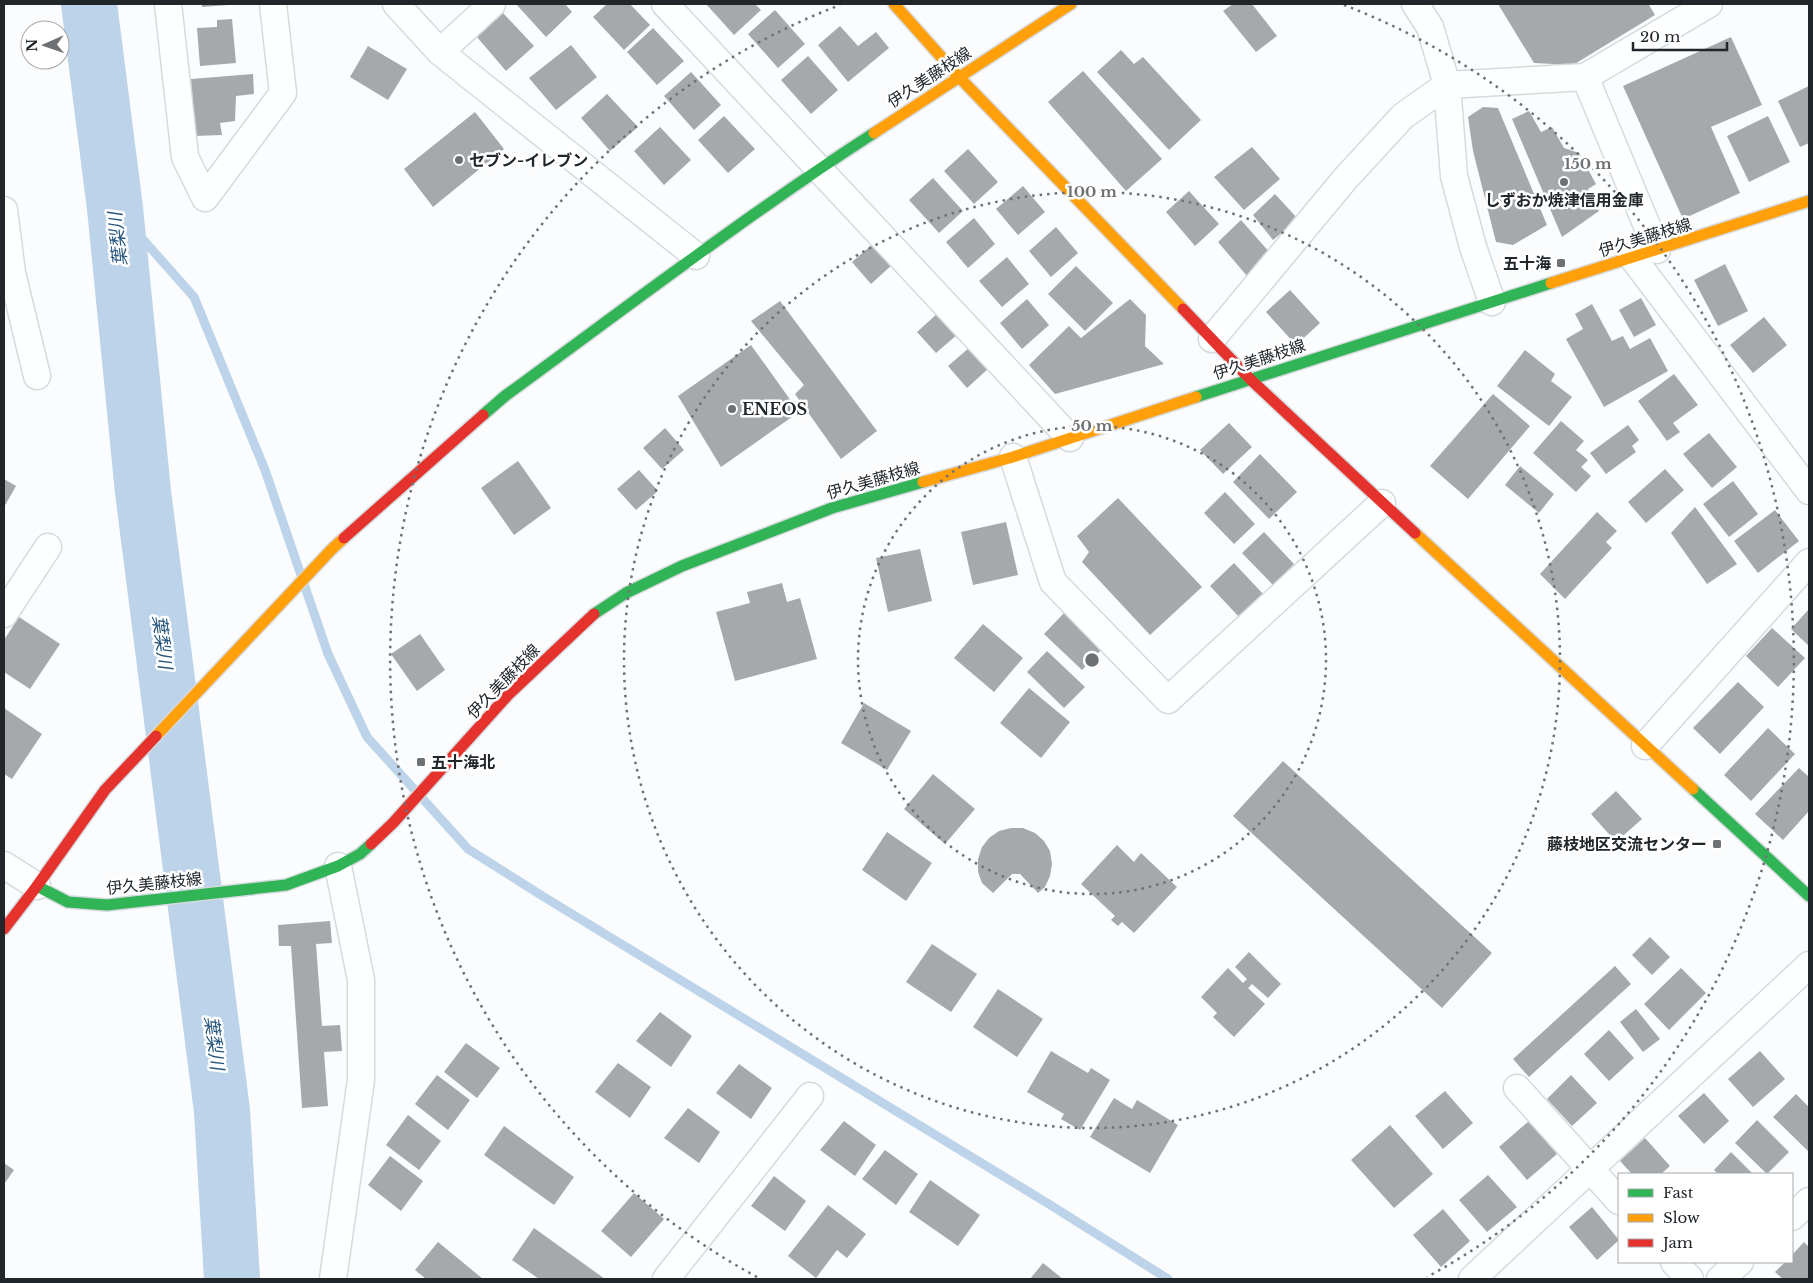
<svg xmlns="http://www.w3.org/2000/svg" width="1813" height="1283" font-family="'Libre Baskerville','Noto Sans JP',serif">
<rect width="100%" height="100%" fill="#fafcfd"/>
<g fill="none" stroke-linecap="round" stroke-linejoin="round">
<path stroke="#bcd3e9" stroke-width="9" d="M 115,208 L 194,297 L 265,470 L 328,654 L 367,737 L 468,849 L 544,897 L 1052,1206 L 1168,1279"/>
<path stroke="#bcd3e9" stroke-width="56" d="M 89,4 L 115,208 L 143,492 L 222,1111 L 232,1279"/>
</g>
<path fill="#a5a9ac" d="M 202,4 L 228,4 L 228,5 L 202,7 Z
M 516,4 L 565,4 L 572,12 L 546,37 Z
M 607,4 L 630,4 L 650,25 L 624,50 L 593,17 Z
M 706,4 L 755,4 L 761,10 L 734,35 Z
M 1233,4 L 1252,4 L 1277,36 L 1256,52 L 1223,11 Z
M 1498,4 L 1651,4 L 1649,5 L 1655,15 L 1573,65 L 1534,63 Z
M 775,10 L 805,44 L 778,68 L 748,34 Z
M 503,13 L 534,46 L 506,71 L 477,37 Z
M 232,19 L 236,63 L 200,66 L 197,28 L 217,27 L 217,20 Z
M 840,26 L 858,46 L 876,32 L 889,48 L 848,82 L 818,45 Z
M 653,28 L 684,61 L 657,85 L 627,52 Z
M 1731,37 L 1762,105 L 1711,127 L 1740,193 L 1683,219 L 1623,86 Z
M 571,45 L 597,77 L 556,110 L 529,78 Z
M 368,46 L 407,69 L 388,100 L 350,77 Z
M 1121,50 L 1134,64 L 1143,57 L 1201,120 L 1169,150 L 1097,72 Z
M 808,56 L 838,90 L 811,114 L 781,80 Z
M 1083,71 L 1162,159 L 1126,191 L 1048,102 Z
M 691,72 L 721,105 L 694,130 L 664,96 Z
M 253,74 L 254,94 L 236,96 L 235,121 L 220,123 L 222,135 L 195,136 L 191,79 Z
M 1809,86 L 1809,143 L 1800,147 L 1778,101 Z
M 607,94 L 638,127 L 610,151 L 581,118 Z
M 1483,107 L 1498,108 L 1547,225 L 1513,245 L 1496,242 L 1473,151 L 1468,117 Z
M 1529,111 L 1541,132 L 1552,127 L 1564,148 L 1579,153 L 1596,184 L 1588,189 L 1599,211 L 1562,237 L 1512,119 Z
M 475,112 L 504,149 L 433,207 L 404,169 Z
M 724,116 L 755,149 L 728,173 L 698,140 Z
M 1768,116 L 1790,162 L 1749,182 L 1727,136 Z
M 660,127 L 691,160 L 664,185 L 634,151 Z
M 1252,147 L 1280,179 L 1244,210 L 1214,177 Z
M 968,149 L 998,182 L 974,204 L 944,171 Z
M 933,178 L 963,211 L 939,233 L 909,200 Z
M 1023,186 L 1045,212 L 1018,235 L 996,209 Z
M 1189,191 L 1219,224 L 1195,246 L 1166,212 Z
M 1275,194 L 1298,219 L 1273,240 L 1253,215 Z
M 974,218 L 995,244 L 968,268 L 946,242 Z
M 1241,220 L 1271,254 L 1247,276 L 1218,242 Z
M 1056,227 L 1078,253 L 1051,277 L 1029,251 Z
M 874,243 L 893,264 L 871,284 L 852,262 Z
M 1007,257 L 1029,284 L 1002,307 L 979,281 Z
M 1725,264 L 1748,311 L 1718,326 L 1694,280 Z
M 1076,266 L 1113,303 L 1085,331 L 1048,294 Z
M 1290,290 L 1320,323 L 1296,345 L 1266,312 Z
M 1641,298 L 1656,325 L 1634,337 L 1619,310 Z
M 1027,299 L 1049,325 L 1022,349 L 1000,323 Z
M 1130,299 L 1146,315 L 1145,346 L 1164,364 L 1055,394 L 1029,365 L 1069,326 L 1081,338 Z
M 780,301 L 877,431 L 841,459 L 795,394 L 804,385 L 751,321 Z
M 1592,304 L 1612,341 L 1623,336 L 1630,349 L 1650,338 L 1668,371 L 1604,407 L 1566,339 L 1583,329 L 1575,314 Z
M 939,312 L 958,334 L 936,353 L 917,332 Z
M 1764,317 L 1787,345 L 1753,373 L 1730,345 Z
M 751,345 L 799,412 L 721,467 L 678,396 Z
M 970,347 L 989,368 L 967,388 L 948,366 Z
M 1525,350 L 1555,374 L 1551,381 L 1572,397 L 1549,426 L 1497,386 Z
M 1674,374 L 1698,405 L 1673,423 L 1680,432 L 1667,441 L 1638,401 Z
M 1493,394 L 1530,426 L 1468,499 L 1430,466 Z
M 1561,421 L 1584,441 L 1576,450 L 1588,460 L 1581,467 L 1591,476 L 1576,492 L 1533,453 Z
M 1229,423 L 1252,447 L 1223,474 L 1200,450 Z
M 1628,425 L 1639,440 L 1632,446 L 1636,452 L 1606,474 L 1590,453 Z
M 665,428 L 684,450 L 662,469 L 643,448 Z
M 1709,433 L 1737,467 L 1712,488 L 1683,454 Z
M 1260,454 L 1297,492 L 1269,519 L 1233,482 Z
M 518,461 L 551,508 L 514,535 L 481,488 Z
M 1520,466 L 1554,494 L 1539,513 L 1505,485 Z
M 1665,469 L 1684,490 L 1646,523 L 1628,502 Z
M 639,470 L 658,491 L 636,510 L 617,489 Z
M 4,479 L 16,486 L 4,507 Z
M 1733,481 L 1758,514 L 1729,537 L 1703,504 Z
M 1225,492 L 1255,524 L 1234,544 L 1204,513 Z
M 1118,498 L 1202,587 L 1150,635 L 1082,562 L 1089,552 L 1077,536 Z
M 1695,507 L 1737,564 L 1707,584 L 1671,533 Z
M 1775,510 L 1799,541 L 1758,573 L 1734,541 Z
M 1597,512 L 1617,531 L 1606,542 L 1612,548 L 1565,599 L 1540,574 Z
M 1006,522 L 1018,575 L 973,585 L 961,532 Z
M 1264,532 L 1294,564 L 1273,585 L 1242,553 Z
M 920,549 L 932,601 L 888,612 L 876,558 Z
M 1234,563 L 1264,595 L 1240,618 L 1210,586 Z
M 782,583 L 787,602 L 800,598 L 817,659 L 735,681 L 716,612 L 750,603 L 747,592 Z
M 1809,609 L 1809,646 L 1791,629 Z
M 1064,613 L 1102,649 L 1082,670 L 1044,634 Z
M 19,617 L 60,644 L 30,689 L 4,672 L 4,640 Z
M 983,624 L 1023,658 L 994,692 L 954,658 Z
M 1772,628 L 1805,658 L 1778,687 L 1746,656 Z
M 420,634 L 445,670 L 417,691 L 391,654 Z
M 1047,651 L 1085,687 L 1064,708 L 1027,672 Z
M 1738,682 L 1764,707 L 1720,754 L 1693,728 Z
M 1029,688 L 1070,722 L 1041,758 L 1000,723 Z
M 864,703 L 911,731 L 887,770 L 841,743 Z
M 4,708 L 42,734 L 12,779 L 4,774 Z
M 1768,728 L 1795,754 L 1751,801 L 1724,775 Z
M 1283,761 L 1492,953 L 1442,1008 L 1233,816 Z
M 1799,768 L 1809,777 L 1809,811 L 1783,840 L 1755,814 Z
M 933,774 L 975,809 L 945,844 L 904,809 Z
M 1616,791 L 1642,819 L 1616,842 L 1591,814 Z
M 1011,828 L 1023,828 L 1035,833 L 1044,841 L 1050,851 L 1052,864 L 1050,876 L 1045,887 L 1038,893 L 1020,874 L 1012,874 L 993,893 L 982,883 L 978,872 L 978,859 L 982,847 L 989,838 L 999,831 Z
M 887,832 L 932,863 L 906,901 L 862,870 Z
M 1117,845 L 1134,862 L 1141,853 L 1177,887 L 1134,933 L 1122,922 L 1118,926 L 1111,920 L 1115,916 L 1081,884 Z
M 330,921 L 332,943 L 316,944 L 322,1026 L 340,1025 L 342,1051 L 324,1052 L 328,1106 L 302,1108 L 291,946 L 279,946 L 278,925 Z
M 1650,937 L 1670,957 L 1652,975 L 1632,955 Z
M 932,944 L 977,974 L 951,1012 L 906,982 Z
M 1249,952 L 1281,984 L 1268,998 L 1252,984 L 1248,988 L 1265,1004 L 1234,1037 L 1213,1017 L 1217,1013 L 1201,997 L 1228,968 L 1243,983 L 1247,979 L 1235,967 Z
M 1615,966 L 1631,984 L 1529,1077 L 1513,1059 Z
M 1681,968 L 1706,993 L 1669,1030 L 1644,1004 Z
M 998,989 L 1043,1019 L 1017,1057 L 973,1027 Z
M 1636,1009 L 1660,1039 L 1643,1052 L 1620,1022 Z
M 660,1012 L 692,1036 L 671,1067 L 636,1041 Z
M 1609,1030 L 1634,1058 L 1609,1081 L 1584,1054 Z
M 466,1043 L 500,1068 L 477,1098 L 444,1072 Z
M 1051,1051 L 1088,1073 L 1091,1068 L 1110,1080 L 1080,1130 L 1061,1119 L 1064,1114 L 1027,1092 Z
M 1760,1051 L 1785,1079 L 1753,1107 L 1728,1079 Z
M 618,1063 L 651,1087 L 630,1118 L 595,1092 Z
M 739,1064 L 772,1088 L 751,1119 L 716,1093 Z
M 437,1075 L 470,1100 L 448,1130 L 415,1104 Z
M 1571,1075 L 1597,1103 L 1572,1126 L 1547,1099 Z
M 1445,1091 L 1473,1123 L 1443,1149 L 1415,1116 Z
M 1704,1093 L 1729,1121 L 1704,1144 L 1678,1116 Z
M 1796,1094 L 1809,1107 L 1809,1152 L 1773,1117 Z
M 1114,1098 L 1132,1109 L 1137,1100 L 1178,1125 L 1150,1173 L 1090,1137 Z
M 688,1108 L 720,1132 L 699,1163 L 664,1138 Z
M 408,1115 L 441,1141 L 419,1170 L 386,1145 Z
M 1757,1120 L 1789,1152 L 1767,1174 L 1735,1143 Z
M 844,1121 L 876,1145 L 855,1176 L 820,1150 Z
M 1529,1121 L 1557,1154 L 1527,1180 L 1499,1147 Z
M 1390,1125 L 1433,1174 L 1394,1208 L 1351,1160 Z
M 504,1126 L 574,1177 L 554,1205 L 484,1155 Z
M 1645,1138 L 1670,1166 L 1661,1174 L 1632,1174 L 1620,1161 Z
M 885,1150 L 918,1174 L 896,1205 L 862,1179 Z
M 1731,1152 L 1753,1174 L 1718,1174 L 1714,1170 Z
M 390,1156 L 423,1181 L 401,1211 L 368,1185 Z
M 4,1163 L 14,1170 L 4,1184 Z
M 1488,1175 L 1517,1207 L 1487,1232 L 1459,1200 Z
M 774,1176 L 806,1201 L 785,1231 L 751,1206 Z
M 930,1180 L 980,1215 L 958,1246 L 909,1212 Z
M 634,1193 L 664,1219 L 631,1257 L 601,1231 Z
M 828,1205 L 866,1234 L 847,1258 L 837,1250 L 816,1278 L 788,1256 Z
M 1592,1207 L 1619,1240 L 1597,1260 L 1569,1227 Z
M 1443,1209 L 1470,1241 L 1441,1267 L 1413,1235 Z
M 534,1228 L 605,1279 L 539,1279 L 512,1260 Z
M 438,1242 L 483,1279 L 426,1279 L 415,1270 Z
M 1804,1242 L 1809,1247 L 1809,1279 L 1783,1279 L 1775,1272 L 1785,1262 L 1792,1262 L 1792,1255 Z
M 1043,1263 L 1063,1279 L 1030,1279 Z"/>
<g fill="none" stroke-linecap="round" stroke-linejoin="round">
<g stroke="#d6dade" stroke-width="29">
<path id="street" d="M 168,4 L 185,157 L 205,198 L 283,93 L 273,4
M 396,4 L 440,52 L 696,256
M 665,4 L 1070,438
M 1415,4 L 1430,27 L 1447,85 L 1454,176 L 1473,247 L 1492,302
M 440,52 L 492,4
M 1585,77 L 1709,4
M 4,210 L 12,273 L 37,376
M 1632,257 L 1809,491
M 1212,339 L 1345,179 L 1403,116 L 1447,85 L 1585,77 L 1657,250
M 1013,457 L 1053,582 L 1168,700 L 1382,503
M 4,614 L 48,547
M 1645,746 L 1809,562
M 4,865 L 37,886
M 1517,1088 L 1619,1201
M 1792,1217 L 1809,1201
M 1674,1262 L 1690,1279
M 333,1279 L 361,1080 L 361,980 L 338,866
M 666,1279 L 810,1096
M 1472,1279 L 1809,965
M 1720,1279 L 1740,1262"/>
</g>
<g stroke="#d6dade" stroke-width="14">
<path id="fast" d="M 1196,397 L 1551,283
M 483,415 L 505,396 C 627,307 747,215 874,133
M 594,614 L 626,593 L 682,566 L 832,508 L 923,482
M 1693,789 L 1809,896
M 37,886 L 68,902 L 107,905 L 286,885 L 338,866 L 360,854 L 371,844"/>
</g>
<g stroke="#d6dade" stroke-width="14">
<path id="slow" d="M 894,4 L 959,77 L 1183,309
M 874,133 L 1071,4
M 1551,283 L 1809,201
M 923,482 L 1013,457 L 1196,397
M 1415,533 L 1693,789
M 156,736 L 332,549 L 344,538"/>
</g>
<g stroke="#d6dade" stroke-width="14">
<path id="jam" d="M 1183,309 L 1250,379 L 1415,533
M 344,538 L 483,415
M 371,844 L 393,823 L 508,695 L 594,614
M 4,929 L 37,886 L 105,790 L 156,736"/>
</g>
<use href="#street" stroke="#feffff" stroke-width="26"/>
<use href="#fast" stroke="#30b455" stroke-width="11"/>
<use href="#slow" stroke="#ff9f0a" stroke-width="11"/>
<use href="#jam" stroke="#e5322d" stroke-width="11"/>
</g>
<g fill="none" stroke="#6d7174" stroke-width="2.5" stroke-dasharray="2.5 5">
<circle cx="1092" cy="660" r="234"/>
<circle cx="1092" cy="660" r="468"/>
<path d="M757 1277A702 702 0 0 1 840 5M1344 5A702 702 0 0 1 1427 1277"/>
</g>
<g fill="#6d7174" stroke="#fff" stroke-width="2">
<circle cx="459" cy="160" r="5"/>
<circle cx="1564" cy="182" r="5"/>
<rect x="1556" y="258" width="10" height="10" rx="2.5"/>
<circle cx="732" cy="409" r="5"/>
<rect x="416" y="757" width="10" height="10" rx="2.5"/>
<rect x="1712" y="839" width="10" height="10" rx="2.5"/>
</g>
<g text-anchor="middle" stroke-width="5" stroke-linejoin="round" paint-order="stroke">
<g font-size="16" fill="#21262b" stroke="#fff">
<text transform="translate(929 77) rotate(-33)" y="6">伊久美藤枝線</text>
<text transform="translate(1645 237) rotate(-17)" y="6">伊久美藤枝線</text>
<text transform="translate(1259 359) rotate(-18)" y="6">伊久美藤枝線</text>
<text transform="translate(873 480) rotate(-16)" y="6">伊久美藤枝線</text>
<text transform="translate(503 681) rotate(-46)" y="6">伊久美藤枝線</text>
<text transform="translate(154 883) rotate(-6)" y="6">伊久美藤枝線</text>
</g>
<g font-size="16" font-weight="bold" fill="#21262b" stroke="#fff" text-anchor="start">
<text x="469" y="166">セブン-イレブン</text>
<text x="1564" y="206" text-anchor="middle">しずおか焼津信用金庫</text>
<text x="1551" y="269" text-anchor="end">五十海</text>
<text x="742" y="415">ENEOS</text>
<text x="431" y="768">五十海北</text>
<text x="1707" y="850" text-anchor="end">藤枝地区交流センター</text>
</g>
<g font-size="18" font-style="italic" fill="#25557d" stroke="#fff">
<text transform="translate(118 239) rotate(-96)" y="6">葉梨川</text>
<text transform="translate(162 642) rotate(83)" y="6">葉梨川</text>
<text transform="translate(214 1043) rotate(83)" y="6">葉梨川</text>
</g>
</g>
<circle cx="1092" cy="660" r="8" fill="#6d7174" stroke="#fff" stroke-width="2.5"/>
<g font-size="15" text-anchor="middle" font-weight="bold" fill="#6d7174" stroke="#fff" stroke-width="5" stroke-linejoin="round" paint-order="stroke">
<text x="1588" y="169">150 m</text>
<text x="1092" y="197">100 m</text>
<text x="1092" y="431">50 m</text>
</g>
<rect width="1813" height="1283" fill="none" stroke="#21262b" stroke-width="10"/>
<rect x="1618" y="1173" width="175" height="90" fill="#ffffff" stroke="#a6a8aa"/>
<rect x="1628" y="1189" width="25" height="8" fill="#30b455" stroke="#a6a8aa"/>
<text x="1663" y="1198" font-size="15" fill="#21262b">Fast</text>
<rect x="1628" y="1214" width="25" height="8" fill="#ff9f0a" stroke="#a6a8aa"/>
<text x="1663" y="1223" font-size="15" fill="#21262b">Slow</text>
<rect x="1628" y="1239" width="25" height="8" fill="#e5322d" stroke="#a6a8aa"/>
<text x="1663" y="1248" font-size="15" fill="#21262b">Jam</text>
<g transform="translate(45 45) rotate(268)"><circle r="24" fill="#ffffff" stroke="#a6a8aa"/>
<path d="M0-4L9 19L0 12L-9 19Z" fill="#6d7174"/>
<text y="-8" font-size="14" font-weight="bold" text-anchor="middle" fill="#21262b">N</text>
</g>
<path d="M1633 42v8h94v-8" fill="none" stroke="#21262b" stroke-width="2.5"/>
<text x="1640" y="42" font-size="15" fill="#21262b" stroke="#ffffff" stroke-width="4" paint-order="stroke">20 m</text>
</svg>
